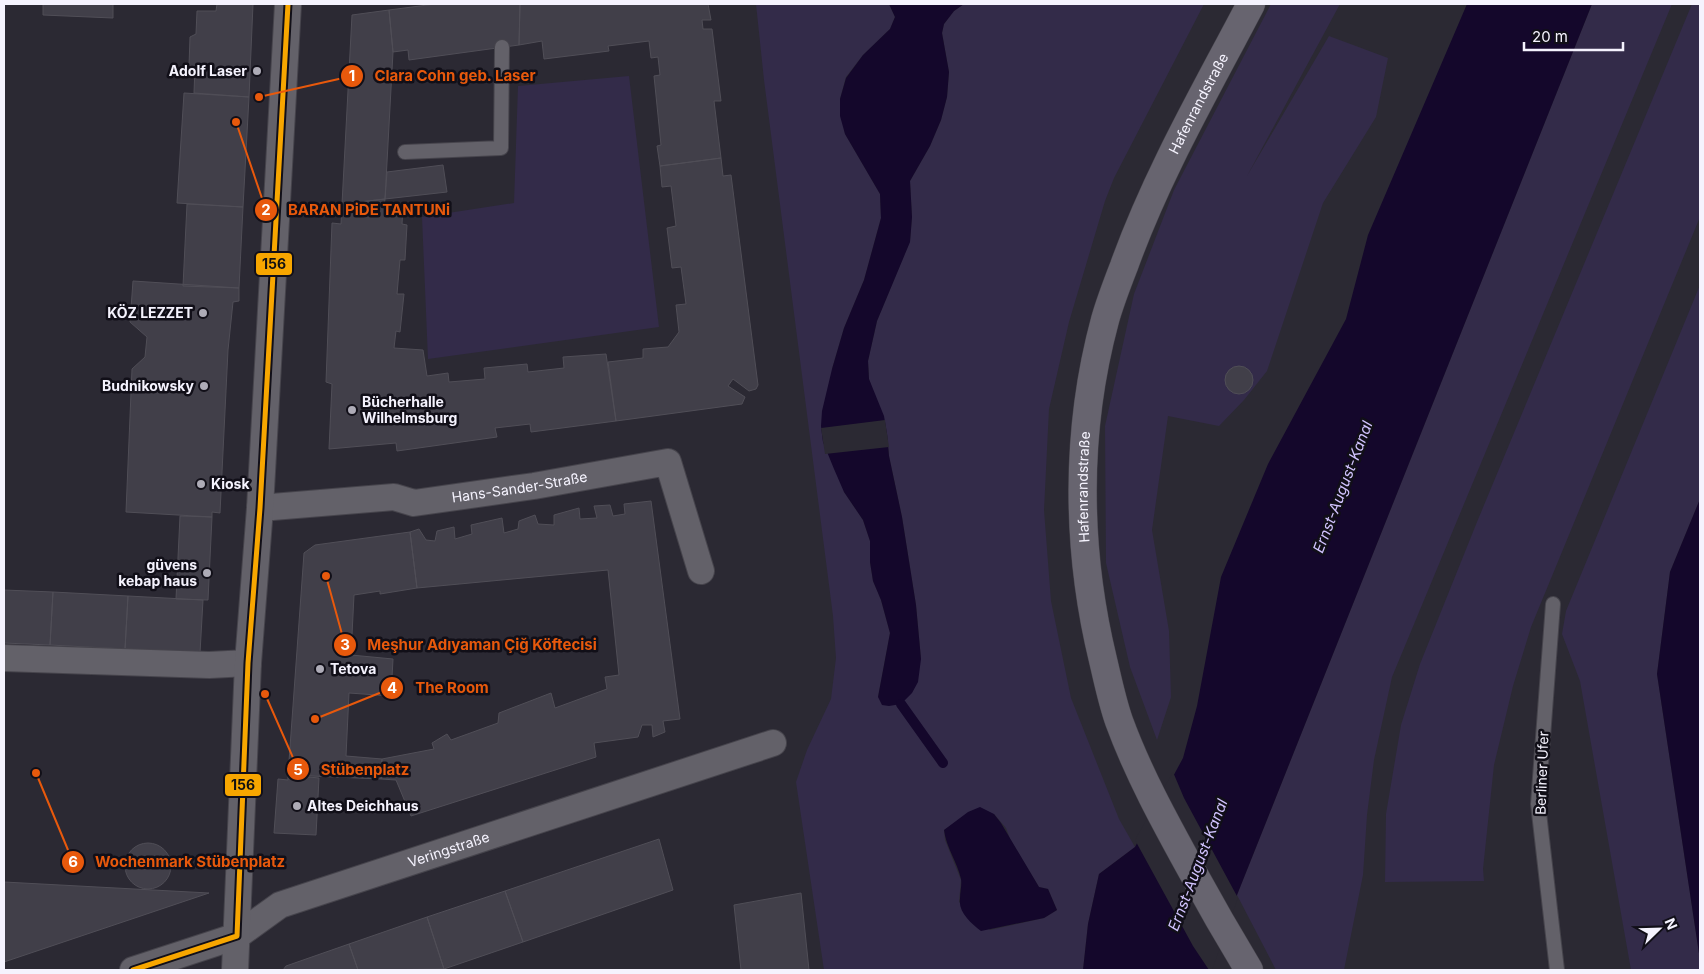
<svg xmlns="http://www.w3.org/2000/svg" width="1704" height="974" font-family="Inter,sans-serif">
<rect width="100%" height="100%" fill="#2b2933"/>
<path fill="#332b49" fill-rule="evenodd" d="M 756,4 L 889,4 L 895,17 L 890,29 L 863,55 L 846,77 L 840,99 L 845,134 L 880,194 L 881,218 L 864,280 L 844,328 L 832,369 L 844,492 L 863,520 L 870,541 L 870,562 L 873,581 L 881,600 L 890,633 L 878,697 L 921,659 L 916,605 L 902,517 L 889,456 L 887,434 L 869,379 L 868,361 L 877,321 L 910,241 L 912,217 L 910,181 L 930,146 L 941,120 L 947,97 L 949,72 L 942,33 L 944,24 L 954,11 L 964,4 L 1204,4 L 1114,178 L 1105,201 L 1069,322 L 1049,409 L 1044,510 L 1051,601 L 1071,698 L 1119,819 L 1135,847 L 1099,874 L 1088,924 L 1083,970 L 824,970 L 796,782 L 807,750 L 831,699 L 836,658 L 833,616 L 764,80 ZM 994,814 L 1006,828 L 1010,839 L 1039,887 L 1048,889 L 1057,910 L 1044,918 L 990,930 L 959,902 L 961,880 L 945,840 L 944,830 L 956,822 Z
M 1271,4 L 1340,4 L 1247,176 L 1329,36 L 1388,58 L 1376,117 L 1323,203 L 1267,371 L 1244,400 L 1219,426 L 1168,416 L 1152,530 L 1169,631 L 1171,697 L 1157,740 L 1130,667 L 1106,563 L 1105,426 L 1134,294 L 1174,190 Z
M 1592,4 L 1672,4 L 1392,677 L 1374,760 L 1367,815 L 1363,875 L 1344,970 L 1276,970 L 1237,895 Z
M 1692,4 L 1700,4 L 1700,217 L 1531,627 L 1513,686 L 1494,765 L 1483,869 L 1484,881 L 1385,882 L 1386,814 L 1401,725 L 1420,664 L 1477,522 Z
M 629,76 L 659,327 L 428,359 L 422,217 L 514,203 L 518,86 Z
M 1700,285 L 1700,499 L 1670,572 L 1657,674 L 1700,960 L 1700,970 L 1631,970 L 1580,681 L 1562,634 L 1566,611 Z"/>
<path fill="#14072b" d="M 889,4 L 964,4 L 954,11 L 944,24 L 942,33 L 949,72 L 947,97 L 941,120 L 930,146 L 910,181 L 912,217 L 910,242 L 877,321 L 868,361 L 869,379 L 884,416 L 887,434 L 889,456 L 902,517 L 916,605 L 921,659 L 918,682 L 912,693 L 901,704 L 889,706 L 882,705 L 878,697 L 890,633 L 881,600 L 873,581 L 870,562 L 870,541 L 863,520 L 844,492 L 834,469 L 823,442 L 821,426 L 822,411 L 832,369 L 844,328 L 864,280 L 881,218 L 880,194 L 845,134 L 840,116 L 840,99 L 846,78 L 863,55 L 890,29 L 895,17 Z
M 1467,4 L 1592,4 L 1237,895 L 1210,970 L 1083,970 L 1088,924 L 1099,874 L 1135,847 L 1183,758 L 1197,706 L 1221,577 L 1268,464 L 1346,319 L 1368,235 Z
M 1700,499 L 1700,960 L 1657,674 L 1670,572 Z
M 980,807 L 994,814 L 1001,823 L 1039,887 L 1048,889 L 1057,910 L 1044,918 L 981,931 C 971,923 958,912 960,899 C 960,892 962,885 961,879 C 957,862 946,847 944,830 L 968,812 Z"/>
<path fill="#2b2933" d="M 885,420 L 889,447 L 825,454 L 821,428 Z
M 1173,772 L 1184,798 L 1238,898 L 1212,970 L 1209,970 L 1193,946 L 1135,840 Z"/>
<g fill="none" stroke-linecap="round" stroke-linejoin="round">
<path stroke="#14072b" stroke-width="10" d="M 901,704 L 943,763"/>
</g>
<path fill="#413f49" stroke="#504e57" d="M 43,4 L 113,4 L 113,18 L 43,15 Z
M 217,4 L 253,4 L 249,97 L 194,93 L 195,66 L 189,66 L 190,37 L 196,34 L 197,11 L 216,11 Z
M 435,4 L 520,4 L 519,45 L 409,60 L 408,50 L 393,52 L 389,10 Z
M 520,4 L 708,4 L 711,20 L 702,20 L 703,29 L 712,29 L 721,101 L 714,101 L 721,158 L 660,166 L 657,146 L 661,145 L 654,76 L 660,75 L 658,57 L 651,58 L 649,41 L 608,46 L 609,51 L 544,59 L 542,41 L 519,45 Z
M 389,10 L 393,52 L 385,199 L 342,204 L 352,15 Z
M 184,93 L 249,97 L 243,207 L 177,203 Z
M 721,158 L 723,176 L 731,175 L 758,385 L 756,389 L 749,391 L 733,379 L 728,386 L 745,397 L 742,404 L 616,421 L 608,362 L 643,358 L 643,349 L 668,347 L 679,332 L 676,305 L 686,304 L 681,267 L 672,268 L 667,228 L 676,226 L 671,186 L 662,187 L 660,166 Z
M 443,165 L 447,192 L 385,199 L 387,172 Z
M 385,199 L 384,207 L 403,208 L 402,224 L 407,225 L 405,260 L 400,260 L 397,294 L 404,294 L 400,332 L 396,331 L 394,348 L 423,350 L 427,376 L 448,373 L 449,382 L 485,379 L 484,368 L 527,364 L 528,372 L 564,368 L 563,357 L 606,354 L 616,421 L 531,432 L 530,424 L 495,428 L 497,437 L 397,451 L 396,443 L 329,449 L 332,384 L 326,382 L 332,223 L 341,224 L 342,204 Z
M 187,204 L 243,207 L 239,288 L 183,286 Z
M 133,281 L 239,288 L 239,301 L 233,302 L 228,350 L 220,513 L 212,512 L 212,517 L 126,512 L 132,369 L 145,357 L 147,337 L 130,322 Z
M1225 380a14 14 0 1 1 28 0a14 14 0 1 1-28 0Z
M 651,501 L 680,719 L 663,721 L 665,732 L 653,737 L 652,725 L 642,725 L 638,737 L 594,743 L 596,757 L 411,816 L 396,780 L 381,779 L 382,759 L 434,749 L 432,743 L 447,734 L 451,740 L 498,723 L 499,713 L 551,693 L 555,708 L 607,689 L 605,677 L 619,675 L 608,570 L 417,588 L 410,532 L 419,529 L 426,540 L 435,541 L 437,531 L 454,527 L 455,539 L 472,534 L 471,525 L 502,518 L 504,533 L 518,529 L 519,521 L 535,515 L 538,524 L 554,525 L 554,515 L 579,508 L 580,519 L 597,518 L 594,506 L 610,505 L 613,516 L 625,514 L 624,504 Z
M 180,516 L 212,517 L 208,600 L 176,599 Z
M 410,532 L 417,588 L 380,594 L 380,591 L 354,595 L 351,655 L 393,659 L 391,696 L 349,693 L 346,756 L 382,759 L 381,779 L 288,775 L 304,553 L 315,545 Z
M 4,590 L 53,592 L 50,645 L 4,643 Z
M 53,592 L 128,596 L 125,649 L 50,645 Z
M 128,596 L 203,600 L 200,653 L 125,649 Z
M 288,775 L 319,778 L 316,835 L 274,833 L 278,779 L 288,780 Z
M 659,839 L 673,890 L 523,942 L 505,891 Z
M125 866a23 23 0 1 1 46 0a23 23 0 1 1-46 0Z
M 4,882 L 209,893 L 4,962 Z
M 505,891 L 523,942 L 444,969 L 427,917 Z
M 801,893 L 809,970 L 741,970 L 734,905 Z
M 427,917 L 444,969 L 358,970 L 349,944 Z
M 349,944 L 358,970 L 283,970 L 286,966 Z"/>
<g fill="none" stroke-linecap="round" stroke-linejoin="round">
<g stroke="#46444c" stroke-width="16">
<path id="lane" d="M 405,152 L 501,148 L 502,47
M 1553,604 L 1538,804 L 1557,970"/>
</g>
<g stroke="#46444c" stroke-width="28">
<g id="street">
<path id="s1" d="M 260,508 L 394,497 L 414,503 L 534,486 L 668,462 L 701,571"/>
<path d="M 4,658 L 209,665 L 248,663"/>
<path id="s2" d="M 133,970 L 237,936 L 280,905 L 773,743"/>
<path d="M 235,970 L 248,663 L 260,508 L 288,4"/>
</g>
</g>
<g stroke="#46444c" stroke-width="29">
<g id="secondary">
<path id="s3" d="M 1249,970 C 1229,937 1210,904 1192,871 C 1165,822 1138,773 1119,721 C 1112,701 1108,681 1103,660 C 1076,549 1075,431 1105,320 C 1110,302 1117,284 1124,266 C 1157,174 1206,90 1251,4"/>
</g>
</g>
<use href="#lane" stroke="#636169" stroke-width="14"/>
<use href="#street" stroke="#636169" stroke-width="26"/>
<use href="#secondary" stroke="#67646f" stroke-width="28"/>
<g stroke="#110f18" stroke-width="9">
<path id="bus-1" d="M 133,970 L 237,936 L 248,663 L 260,508 L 288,4"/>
</g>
<use href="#bus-1" stroke="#f7a600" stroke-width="5"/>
</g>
<g fill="#aeacb7" stroke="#110f18" stroke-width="2">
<circle cx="257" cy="71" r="5"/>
<circle cx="203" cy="313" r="5"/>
<circle cx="204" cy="386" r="5"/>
<circle cx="352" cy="410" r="5"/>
<circle cx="201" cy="484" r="5"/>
<circle cx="207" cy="573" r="5"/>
<circle cx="320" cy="669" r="5"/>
<circle cx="297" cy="806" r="5"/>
</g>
<g text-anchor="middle" stroke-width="5" stroke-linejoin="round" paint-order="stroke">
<g font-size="14" font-weight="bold" fill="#f5f3fe" stroke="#110f18" text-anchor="end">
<text x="247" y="76">Adolf Laser</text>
<text x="193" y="318">KÖZ LEZZET</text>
<text x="194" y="391">Budnikowsky</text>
<text x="362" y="407" text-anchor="start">Bücherhalle<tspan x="362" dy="16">Wilhelmsburg</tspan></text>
<text x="211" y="489" text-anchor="start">Kiosk</text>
<text x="197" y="570">güvens<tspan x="197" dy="16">kebap haus</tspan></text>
<text x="330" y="674" text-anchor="start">Tetova</text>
<text x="307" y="811" text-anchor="start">Altes Deichhaus</text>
</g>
<g font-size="14" fill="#f5f3fe" stroke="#110f18">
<text dy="5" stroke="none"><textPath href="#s3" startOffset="924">Hafenrandstraße</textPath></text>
<text dy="5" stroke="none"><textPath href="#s1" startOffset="262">Hans-Sander-Straße</textPath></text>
<text dy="5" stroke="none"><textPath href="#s3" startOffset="519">Hafenrandstraße</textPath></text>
<text transform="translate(1542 773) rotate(-88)" y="5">Berliner Ufer</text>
<text dy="5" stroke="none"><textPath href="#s2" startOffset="340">Veringstraße</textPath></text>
</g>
<g font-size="15" font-style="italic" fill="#d1c3fe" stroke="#110f18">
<text transform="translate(1343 487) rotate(-69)" y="5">Ernst-August-Kanal</text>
<text transform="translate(1198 865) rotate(-69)" y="5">Ernst-August-Kanal</text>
</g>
</g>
<path fill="none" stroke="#e8590c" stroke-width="2" d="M259 97L352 76M236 122L266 210M326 576L345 645M315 719L392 688M265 694L298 769M36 773L73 862"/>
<g fill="#e8590c" stroke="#110f18" stroke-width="2">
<circle cx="259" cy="97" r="5"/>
<circle cx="236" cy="122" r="5"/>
<circle cx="326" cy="576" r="5"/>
<circle cx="315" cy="719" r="5"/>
<circle cx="265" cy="694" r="5"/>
<circle cx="36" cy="773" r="5"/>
<circle cx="352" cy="76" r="12"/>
<circle cx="266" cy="210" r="12"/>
<circle cx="345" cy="645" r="12"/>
<circle cx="392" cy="688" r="12"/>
<circle cx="298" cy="769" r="12"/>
<circle cx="73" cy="862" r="12"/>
</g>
<g font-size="15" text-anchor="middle" font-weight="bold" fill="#fff">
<text x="352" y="81">1</text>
<text x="266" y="215">2</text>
<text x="345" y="650">3</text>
<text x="392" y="693">4</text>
<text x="298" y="775">5</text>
<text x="73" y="867">6</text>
</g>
<g font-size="15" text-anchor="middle" font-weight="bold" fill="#e8590c" stroke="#110f18" stroke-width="5" stroke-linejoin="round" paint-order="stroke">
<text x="455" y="81">Clara Cohn geb. Laser</text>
<text x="369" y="215">BARAN PiDE TANTUNi</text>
<text x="482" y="650">Meşhur Adıyaman Çiğ Köftecisi</text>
<text x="452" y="693">The Room</text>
<text x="365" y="775">Stübenplatz</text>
<text x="190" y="867">Wochenmark Stübenplatz</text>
</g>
<g stroke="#110f18" stroke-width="2">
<rect x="255" y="252" width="38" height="24" rx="5" fill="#f7a600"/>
<rect x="224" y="773" width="38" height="24" rx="5" fill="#f7a600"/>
</g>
<g font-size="14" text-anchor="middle" font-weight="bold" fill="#111">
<text x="274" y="269">156</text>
<text x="243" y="790">156</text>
</g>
<rect width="1704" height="974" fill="none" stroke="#f5f3fe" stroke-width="10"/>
<g transform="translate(1659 929) rotate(67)" stroke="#110f18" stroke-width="4" paint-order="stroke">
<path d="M0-4L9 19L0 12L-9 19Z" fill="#f5f3fe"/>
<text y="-8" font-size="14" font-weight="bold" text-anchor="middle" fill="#f5f3fe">N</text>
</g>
<path d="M1524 42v8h99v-8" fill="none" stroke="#f5f3fe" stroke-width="2.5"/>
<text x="1532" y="42" font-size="15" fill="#f5f3fe" stroke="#110f18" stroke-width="4" paint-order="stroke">20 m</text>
</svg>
